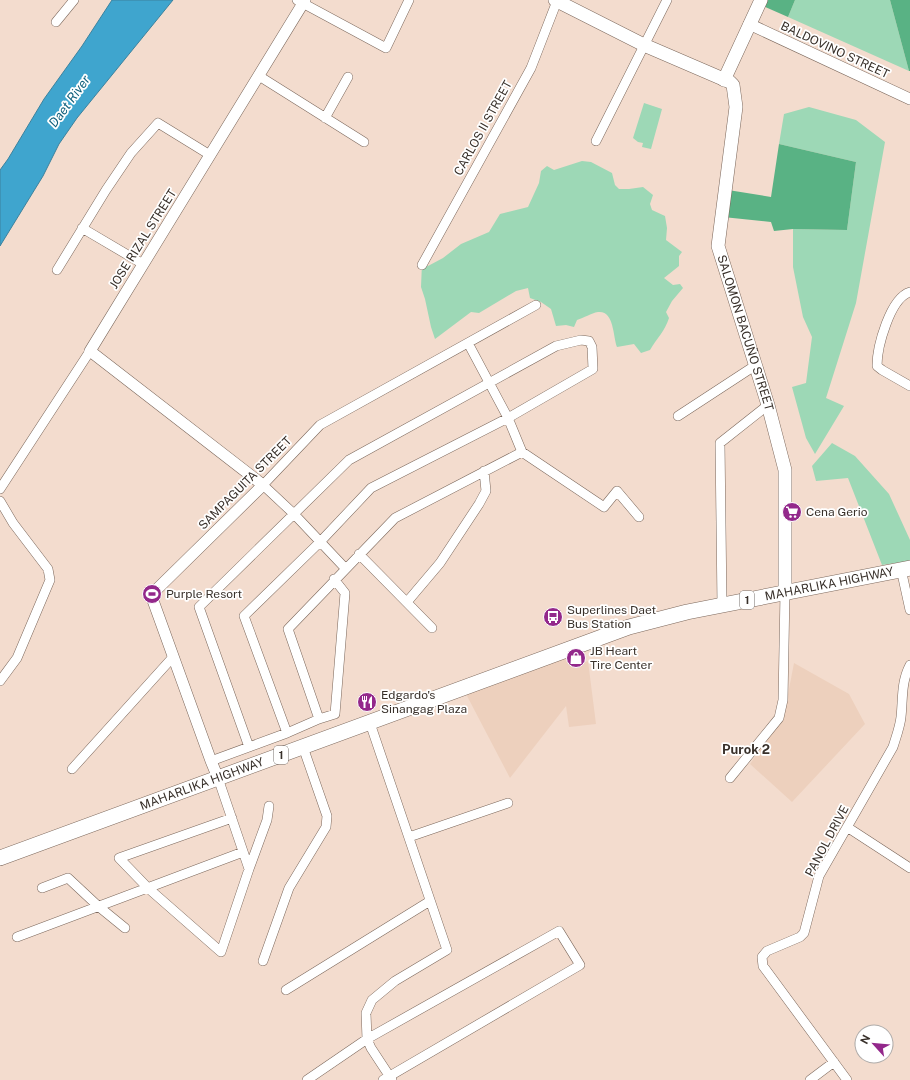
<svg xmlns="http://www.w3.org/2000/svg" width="910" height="1080" font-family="'Public Sans',sans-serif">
<rect width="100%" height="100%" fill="#f3dcce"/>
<path fill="#edd0bd" d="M 568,657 L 572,667 L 588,661 L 596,724 L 569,727 L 566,706 L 510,778 L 466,694 Z
M 794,663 L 849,694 L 865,724 L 792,802 L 750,764 L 784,715 Z"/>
<path fill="#9dd8b6" d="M 795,0 L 890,0 L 909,71 L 788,17 Z
M 644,103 L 662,109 L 651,149 L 642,147 L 643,143 L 638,142 L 633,138 Z
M 809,107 L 856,120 L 885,142 L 856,303 L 826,398 L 844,406 L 815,454 L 806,438 L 792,387 L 806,383 L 812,337 L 803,317 L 793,267 L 793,229 L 847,230 L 856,162 L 779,144 L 784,114 Z
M 582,161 L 591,162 L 612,173 L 615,185 L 619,189 L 629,189 L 643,187 L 653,195 L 650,204 L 652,210 L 665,216 L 667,228 L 666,240 L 682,252 L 679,256 L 679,266 L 664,278 L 673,285 L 680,284 L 683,288 L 672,301 L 666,312 L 669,318 C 665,331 657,338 650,350 L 641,353 L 634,344 L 617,347 C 613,336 614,310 598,312 C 591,313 584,318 577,320 L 574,327 L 566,325 L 556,326 L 551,309 L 541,302 L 530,298 L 528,288 L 516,291 L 479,313 L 471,312 L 435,339 L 431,327 L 425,299 L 421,287 L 422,263 L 428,266 L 443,258 L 461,244 L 489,232 L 500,214 L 528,207 L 539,183 L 541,171 L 547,166 L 554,170 Z
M 832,443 L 855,456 L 889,494 L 910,540 L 910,561 L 882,565 L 848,478 L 816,481 L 812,466 Z"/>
<path fill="#59b284" d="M 766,0 L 795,0 L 788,17 L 763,6 Z
M 890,0 L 910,0 L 910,71 L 909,71 Z
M 779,144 L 856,162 L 847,230 L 793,229 L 774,231 L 771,222 L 723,217 L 728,190 L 771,197 Z"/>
<path fill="#3fa5ce" stroke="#3d829d" d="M 112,0 L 173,0 L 77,118 L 59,144 L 43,176 L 0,246 L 0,170 L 8,159 L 44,99 L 82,46 Z"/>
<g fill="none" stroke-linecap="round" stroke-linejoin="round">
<g stroke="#7c685c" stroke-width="10">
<path id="minor" d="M 297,0 L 386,48 L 409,0
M 56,22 L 74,0
M 259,76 L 364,142
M 325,118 L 348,77
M 596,141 L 667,0
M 82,228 L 143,264
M 422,265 L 531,68 L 557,1
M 57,270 L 106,190 L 131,153 L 158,123 L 210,155
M 910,292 C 890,298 877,347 877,366 L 882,370 L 910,386
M 468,343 L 508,418 L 522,452 L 604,507 L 617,491 L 639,517
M 678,416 L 756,365
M 0,489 L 90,351
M 0,501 L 13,523 L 48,569 L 50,580 L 17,658 L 0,681
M 359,554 L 432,628
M 345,568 L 294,514 L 263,485 L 320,425 L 536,305
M 901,569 L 910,610
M 407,602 L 440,563 L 479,504 L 486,491 L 484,471
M 722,605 L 720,443 L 768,405
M 319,719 L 335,714 L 345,593 L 334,579
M 370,723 L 447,950 L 395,981 L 372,1000 L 366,1013 L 367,1039 L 371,1048 L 392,1080
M 287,733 L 319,719 L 288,629 L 395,518 L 522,452
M 211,761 L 287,733 L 244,616 L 320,542 L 371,488 L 508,418 L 593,369 L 592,347 L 589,341 L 581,340 L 556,346 L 349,460 L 199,607 L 249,747
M 72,769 L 173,657
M 218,778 L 249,869
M 730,778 L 779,718 L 783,700 L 785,592
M 232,818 L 119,858 L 148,888 L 221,952 L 249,869 L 267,820 L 269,806
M 847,827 L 910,868
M 409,837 L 508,803
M 42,888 L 68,878 L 98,906 L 125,928
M 17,937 L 243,852
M 263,961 L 289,888 L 326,827 L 327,816 L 303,747
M 286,990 L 430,901
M 307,1080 L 367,1039 L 559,931 L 580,965 L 383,1080
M 810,1080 L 834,1062
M 847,1080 L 763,966 L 762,957 L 767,951 L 800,937 L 804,933 L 819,876 L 893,747 C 896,737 900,727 901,717 C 903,699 901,682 910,665"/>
</g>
<g stroke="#7c685c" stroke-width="12">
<path id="tertiary" d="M 749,24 L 910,99
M 218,778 L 211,761 L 151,595 L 263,485 L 90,351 L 305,0"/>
</g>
<g stroke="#7c685c" stroke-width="14">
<g id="secondary">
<path id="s1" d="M 555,0 L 644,45 L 730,82 L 733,85 L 736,107 L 718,246 L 768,405 L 785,470 L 785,592"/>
<path d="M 724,80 L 761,0"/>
</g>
</g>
<g stroke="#7c685c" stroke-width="16">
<g id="trunk">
<path id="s2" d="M 0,858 L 629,627 L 687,612 L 910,568"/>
</g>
</g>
<use href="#minor" stroke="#fff" stroke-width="9"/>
<use href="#tertiary" stroke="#fff" stroke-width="11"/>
<use href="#secondary" stroke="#fff" stroke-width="13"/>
<use href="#trunk" stroke="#fff" stroke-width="15"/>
</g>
<defs>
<g id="supermarket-disc" transform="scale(1)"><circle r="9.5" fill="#93288b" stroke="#fff"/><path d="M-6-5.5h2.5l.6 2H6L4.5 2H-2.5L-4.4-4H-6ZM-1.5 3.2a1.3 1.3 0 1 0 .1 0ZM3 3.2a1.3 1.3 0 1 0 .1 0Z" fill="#fff"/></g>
<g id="stadium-disc" transform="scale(1)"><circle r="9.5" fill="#93288b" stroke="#fff"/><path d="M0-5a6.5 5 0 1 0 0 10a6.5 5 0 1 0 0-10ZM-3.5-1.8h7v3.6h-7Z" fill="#fff"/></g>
<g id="bus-disc" transform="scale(1)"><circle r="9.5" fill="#93288b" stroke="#fff"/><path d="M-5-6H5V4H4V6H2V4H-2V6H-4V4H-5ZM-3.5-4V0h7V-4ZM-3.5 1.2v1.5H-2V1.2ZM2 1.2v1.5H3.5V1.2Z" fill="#fff"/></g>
<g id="shop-disc" transform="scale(1)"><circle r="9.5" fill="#93288b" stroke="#fff"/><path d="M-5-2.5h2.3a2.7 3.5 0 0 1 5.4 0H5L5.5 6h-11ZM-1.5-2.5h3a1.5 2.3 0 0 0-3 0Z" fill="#fff"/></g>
<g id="restaurant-disc" transform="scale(1)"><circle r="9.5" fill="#93288b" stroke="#fff"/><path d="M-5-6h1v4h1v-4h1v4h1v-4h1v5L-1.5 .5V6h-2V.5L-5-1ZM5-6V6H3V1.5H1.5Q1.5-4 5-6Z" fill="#fff"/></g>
</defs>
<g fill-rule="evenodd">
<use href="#supermarket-disc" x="792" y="512"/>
<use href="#stadium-disc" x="152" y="594"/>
<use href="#bus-disc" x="553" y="617"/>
<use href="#shop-disc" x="576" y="658"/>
<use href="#restaurant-disc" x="367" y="702"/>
</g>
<g text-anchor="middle" stroke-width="3.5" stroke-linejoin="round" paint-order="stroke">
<g fill="#fff" stroke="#746e6a" stroke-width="1">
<rect x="740" y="591" width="14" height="18" rx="3"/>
<rect x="274" y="746" width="14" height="18" rx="3"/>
</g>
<g font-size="11" font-weight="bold" fill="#38302a">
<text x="747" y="604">1</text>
<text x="281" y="759">1</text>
</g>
<g font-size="12" fill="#38302a" stroke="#fff">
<text transform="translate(835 50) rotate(25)" y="4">BALDOVINO STREET</text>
<text transform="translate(483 128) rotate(-61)" y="4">CARLOS II STREET</text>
<text transform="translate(143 239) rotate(-58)" y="4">JOSE RIZAL STREET</text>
<text dy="4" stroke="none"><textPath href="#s1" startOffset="451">SALOMON BACUÑO STREET</textPath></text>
<text transform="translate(245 483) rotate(-45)" y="4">SAMPAGUITA STREET</text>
<text dy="4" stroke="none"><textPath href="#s2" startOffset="875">MAHARLIKA HIGHWAY</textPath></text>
<text dy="4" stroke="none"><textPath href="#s2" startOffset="215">MAHARLIKA HIGHWAY</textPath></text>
<text transform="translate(827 841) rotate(-62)" y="4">PANOL DRIVE</text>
</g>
<g font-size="12" fill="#38302a" stroke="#fff" text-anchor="start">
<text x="806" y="516">Cena Gerio</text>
<text x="166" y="598">Purple Resort</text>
<text x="567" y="614">Superlines Daet<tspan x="567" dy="14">Bus Station</tspan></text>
<text x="590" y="655">JB Heart<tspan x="590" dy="14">Tire Center</tspan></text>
<text x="381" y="699">Edgardo's<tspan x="381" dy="14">Sinangag Plaza</tspan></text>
</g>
<g font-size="13" font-style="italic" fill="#10607c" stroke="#fff">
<text transform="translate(69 101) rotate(-54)" y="5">Daet River</text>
</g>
<g font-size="13" font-weight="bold" fill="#38302a" stroke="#fff">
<text x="746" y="754">Purok 2</text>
</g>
</g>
<g transform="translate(874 1044) rotate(297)"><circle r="19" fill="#ffffff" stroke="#afacaa"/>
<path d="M0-3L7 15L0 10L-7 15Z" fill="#93288b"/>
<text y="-6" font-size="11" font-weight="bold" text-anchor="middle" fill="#38302a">N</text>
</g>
</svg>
